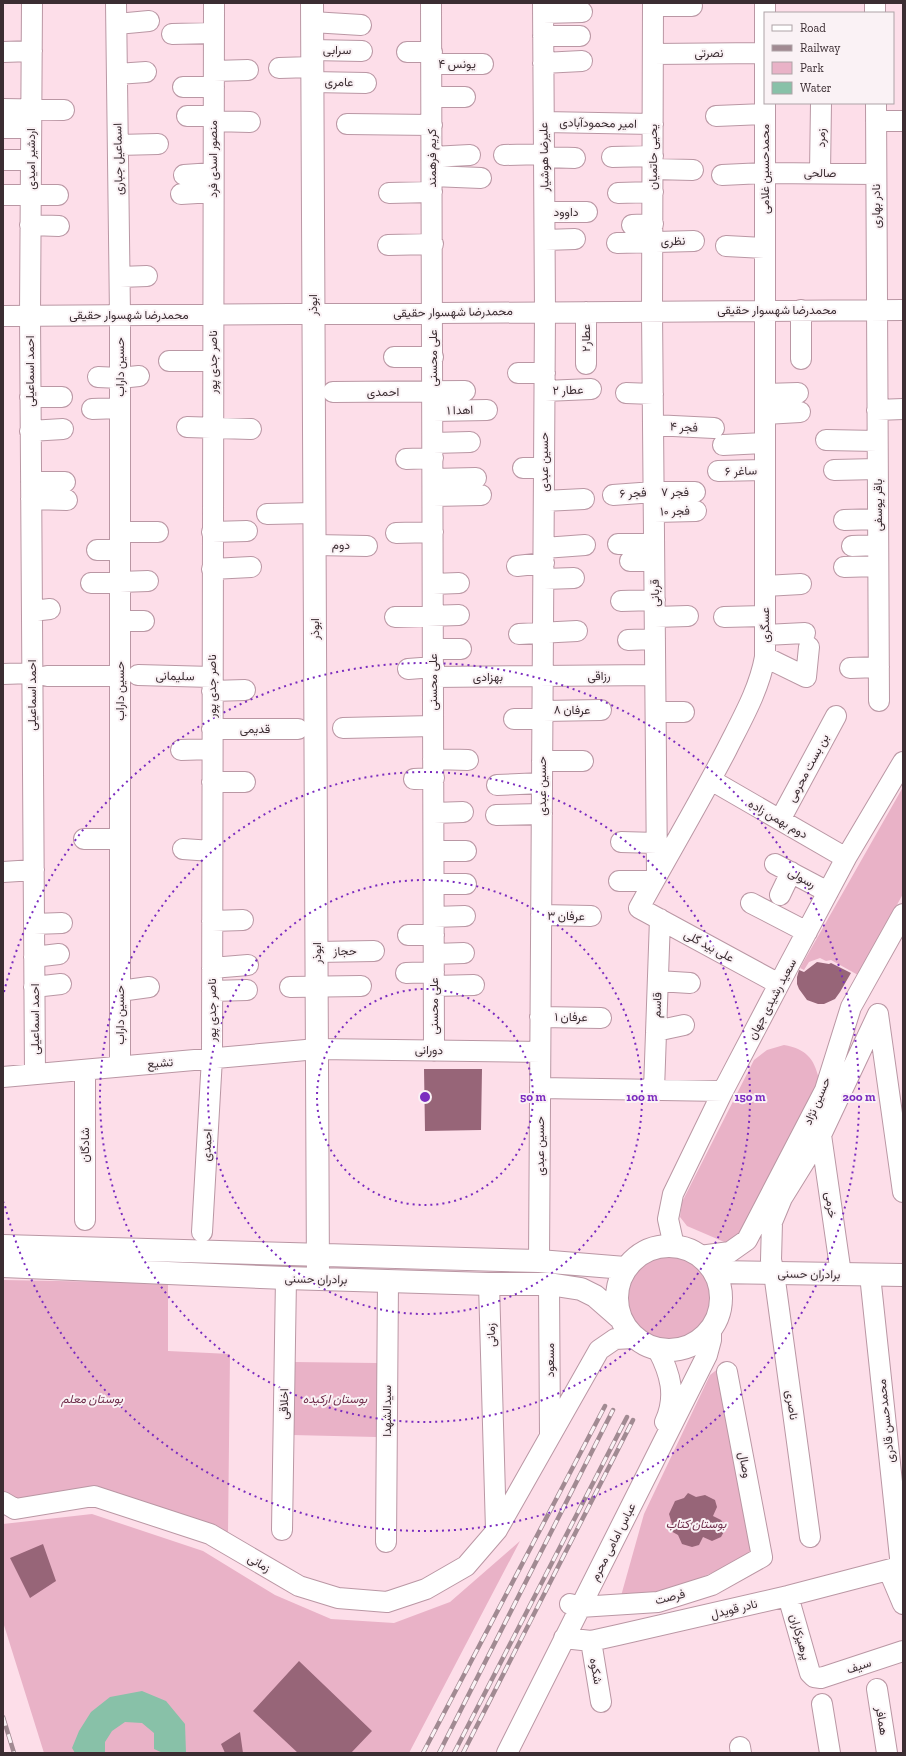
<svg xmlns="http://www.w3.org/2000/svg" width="906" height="1756" font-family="'Zilla Slab',Vazirmatn,serif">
<rect width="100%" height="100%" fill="#fddee9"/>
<path fill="#e9b2c7" d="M 903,787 L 903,894 L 858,975 L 831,960 L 826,961 L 820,958 L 809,962 L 804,970 L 800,968 Z
M 784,1045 C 806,1049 814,1058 819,1079 L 743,1236 L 729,1244 L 687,1226 L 680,1217 L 682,1202 L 754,1060 L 767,1050 Z
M624 1299a45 45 0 1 1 90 0a45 45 0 1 1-90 0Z
M 3,1280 L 168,1283 L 168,1351 L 230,1354 L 228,1534 L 103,1489 L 8,1499 L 3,1493 Z
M 293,1362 L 377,1363 L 376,1437 L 292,1435 Z
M 719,1368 L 755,1555 L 666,1592 L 621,1596 L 644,1514 L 710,1375 Z
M 92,1514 L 203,1551 L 275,1595 L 331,1619 L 394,1623 L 450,1602 L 520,1541 L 409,1753 L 44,1753 L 3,1622 L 3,1524 Z"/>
<path fill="#88c1a8" d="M 142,1691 L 166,1701 L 185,1724 L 186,1753 L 163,1753 L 154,1749 L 154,1733 L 142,1723 L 125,1722 L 112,1731 L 105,1742 L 105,1753 L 75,1753 L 72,1748 L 79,1731 L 91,1712 L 110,1697 Z"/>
<path fill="#976578" d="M 817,962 L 829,964 L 831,963 L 851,973 L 840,992 L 835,999 L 824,1004 L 818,1004 L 807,1000 L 799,989 L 797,984 L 797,977 L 799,970 L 804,972 Z
M 424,1069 L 482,1069 L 481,1130 L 425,1131 Z
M 688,1493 L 696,1497 L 705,1495 L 715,1500 L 717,1507 L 713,1516 L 721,1520 L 726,1528 L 721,1537 L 712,1541 L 703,1537 L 699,1545 L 692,1547 L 682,1544 L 678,1535 L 669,1530 L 672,1524 L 669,1514 L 675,1501 L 684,1498 Z
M 43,1544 L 56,1581 L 30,1598 L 10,1558 Z
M 299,1661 L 372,1731 L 351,1753 L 298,1753 L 253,1711 Z
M 240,1732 L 243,1753 L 225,1753 L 221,1744 Z"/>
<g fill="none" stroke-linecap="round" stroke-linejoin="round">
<g stroke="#ba97a4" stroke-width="22">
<path id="minor" d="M 32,3 L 30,315 L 35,1074
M 116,3 L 120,315 L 120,1066
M 431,3 L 434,1051
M 653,3 L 652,311 L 657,875
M 765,3 L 765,657 C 759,690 742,719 727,749 C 699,803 668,855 639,908 L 779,984
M 875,3 L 875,13
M 653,6 L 692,6
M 543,13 L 582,12
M 312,22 L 361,25
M 117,24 L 149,21
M 172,34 L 214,33
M 543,36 L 580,36
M 312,50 L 362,51
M 3,52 L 32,51
M 407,52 L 432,52
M 653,54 L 765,53
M 543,63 L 582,61
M 432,64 L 483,64
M 279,68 L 312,67
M 214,71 L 248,70
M 117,74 L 146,72
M 312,82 L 366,83
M 183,87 L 214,87
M 432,97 L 465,97
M 876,103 L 879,701
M 3,109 L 64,110
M 187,116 L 214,116
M 716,116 L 765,114
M 213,121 L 250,122
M 876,121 L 903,121
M 544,122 L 653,124
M 347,124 L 432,125
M 3,128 L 31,128
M 118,145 L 158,144
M 504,155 L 544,154
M 432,157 L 470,155
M 544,157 L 575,158
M 612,157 L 653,156
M 3,160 L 31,160
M 653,169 L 693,170
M 820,173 L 821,103
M 184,175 L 213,173
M 722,175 L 765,173 L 876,174
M 432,176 L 481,178
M 389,193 L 432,192
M 618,193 L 653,192
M 181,194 L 213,192
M 3,195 L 58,195
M 545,212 L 587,212
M 30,225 L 59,226
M 632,225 L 653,224
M 545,240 L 575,239
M 617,243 L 694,241
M 388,245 L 433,244
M 726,246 L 765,248
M 120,277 L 147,276
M 801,310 L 801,359
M 3,316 L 903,310
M 394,357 L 433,357
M 169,361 L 213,361
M 586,364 L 586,312
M 518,373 L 545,373
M 98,377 L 120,378 L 139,376
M 545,391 L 591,389
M 333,392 L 465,391
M 626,393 L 653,394
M 765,394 L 798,393
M 30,397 L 62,397
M 92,409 L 120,408
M 877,410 L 903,409
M 433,411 L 487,410
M 765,414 L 800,412
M 653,425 L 714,428
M 187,427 L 251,429
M 30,431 L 63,429
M 826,440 L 877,441
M 433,443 L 470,442
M 723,445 L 765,443
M 406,459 L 433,458
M 523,468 L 544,468
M 834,470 L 877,469
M 718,471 L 765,470
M 433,479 L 476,478
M 31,482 L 65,482
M 613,495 L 654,492 L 695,492
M 433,496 L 481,495
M 31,499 L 67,500
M 544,501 L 584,499
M 654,512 L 696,511
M 267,514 L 315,513
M 844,520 L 878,519
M 120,532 L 158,532
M 212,532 L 247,531
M 396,533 L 433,532
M 618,544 L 654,544
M 315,545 L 367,546
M 852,546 L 878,545
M 544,548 L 585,545
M 97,550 L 120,550
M 630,561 L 654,561
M 517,566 L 544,563
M 844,567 L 878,566
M 212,569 L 251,567
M 544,579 L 574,578
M 91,583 L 148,581
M 433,584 L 459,583
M 765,586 L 801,584
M 621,601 L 655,600
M 32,611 L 50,609
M 395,617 L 459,615
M 655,617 L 688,616
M 724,617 L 765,616
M 120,621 L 144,621
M 519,634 L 577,631
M 765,635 L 805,633
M 628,640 L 655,639
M 433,649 L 461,649
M 765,657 L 806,677 L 809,647
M 850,668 L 879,667
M 408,669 L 434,667
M 3,674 L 32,673
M 138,675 L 212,677
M 47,676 L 120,676
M 433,677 L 655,675
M 212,691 L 245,690
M 543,711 L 601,710
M 656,712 L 684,712
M 514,719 L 543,719
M 343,728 L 433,726
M 212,729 L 298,729
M 181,750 L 212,749
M 433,759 L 468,760
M 542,761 L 583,761
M 414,779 L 434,778
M 711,780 L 846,858
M 212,782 L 245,782
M 497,785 L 542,783
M 434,813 L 463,812
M 496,815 L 542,814
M 780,820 L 836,716
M 84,839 L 120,839
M 621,842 L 657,843
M 183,849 L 212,851
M 434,851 L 466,851
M 775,864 L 828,892
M 3,872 L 34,870
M 619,881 L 654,881
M 434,884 L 466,884
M 780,895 L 791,872
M 751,903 L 807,932
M 541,915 L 591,916
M 434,917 L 465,916
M 212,921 L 243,920
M 34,924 L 62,923
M 408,935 L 434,935
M 317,952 L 374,951
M 434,954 L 464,953
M 34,957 L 59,954
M 212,968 L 248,965
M 406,973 L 434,972
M 658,981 L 690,983
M 434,986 L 474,985
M 34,987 L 61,984
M 290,987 L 361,986
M 120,991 L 149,987
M 212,991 L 247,990
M 878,1014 L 903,1192
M 540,1017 L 601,1018
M 656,1031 L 684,1025
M 3,1077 L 317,1049 L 540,1052
M 540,1088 L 723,1091
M 654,1090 L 660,919
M 816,1135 L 821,1135 L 841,1274
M 85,1220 L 85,1070
M 202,1232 L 212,1058 L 214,3
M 674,1246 L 668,1219 L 673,1194 L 723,1091 L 788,967 L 846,858 L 903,762
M 700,1256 L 730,1252 L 747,1240 L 825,1090 L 851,1007 L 903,914
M 539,1261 L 545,311 L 543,3
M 870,1275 L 901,1567
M 489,1284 L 496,1530
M 549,1284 L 550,1436
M 658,1350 C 670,1373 677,1396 665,1422
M 3,1502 L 15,1509 L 94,1496 L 210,1534 L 299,1586 L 338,1598 L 387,1602 L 426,1589 L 466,1566 L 497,1530 L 599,1350 L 615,1339 L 634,1338
M 282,1530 L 286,1278
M 810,1537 L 774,1273 L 771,1260 L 772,1222 L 782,1198 L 821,1135 L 878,1014
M 386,1542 L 388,1281
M 889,1571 L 903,1604
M 788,1596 L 810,1673 L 814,1677 L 821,1678 L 903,1651
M 570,1604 L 580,1607 L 658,1602 L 712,1585 L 762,1557 L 727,1372
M 564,1638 L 591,1641 L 618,1635 L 788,1596 L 903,1566
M 591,1641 L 601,1702
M 877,1689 L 887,1753
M 822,1704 L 830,1753
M 740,1747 L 741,1753
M 507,1753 L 707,1355 L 711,1340 L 711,1329"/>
</g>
<g stroke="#ba97a4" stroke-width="24">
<path id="major" d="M 312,3 L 318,1279
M617 1298a52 52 0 1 1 104 0a52 52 0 1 1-104 0Z
M 3,1246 L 539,1261 L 625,1268
M 3,1266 L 286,1278 L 489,1284 L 549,1284 L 581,1289 L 595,1296 L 619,1317
M 714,1272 L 903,1275"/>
</g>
<use href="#minor" stroke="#fff" stroke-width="20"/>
<use href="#major" stroke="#fff" stroke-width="22"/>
<g stroke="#a18a92" stroke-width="4.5">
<path id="rail" d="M 3,1717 L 14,1753
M 423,1753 L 605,1406
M 439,1753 L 613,1410
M 454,1753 L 627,1417
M 463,1753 L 633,1420"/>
</g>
<use href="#rail" stroke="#faf2f5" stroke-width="3" stroke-dasharray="9" stroke-linecap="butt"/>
</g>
<g fill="none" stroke="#7b2cbf" stroke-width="2" stroke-dasharray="2 4">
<circle cx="425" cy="1097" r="108"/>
<circle cx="425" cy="1097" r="217"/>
<circle cx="425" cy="1097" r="325"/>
<path d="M4 992A434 434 0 1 1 4 1202"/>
</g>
<g text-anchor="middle" stroke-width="4" stroke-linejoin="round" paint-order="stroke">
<g font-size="12" fill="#3b2d32" stroke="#faf2f5">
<text transform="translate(337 50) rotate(1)" y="4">سرابی</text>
<text x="709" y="57">نصرتی</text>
<text x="457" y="68">یونس ۴</text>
<text transform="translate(339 82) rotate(1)" y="4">عامری</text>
<text transform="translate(598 123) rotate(1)" y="4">امیر محمودآبادی</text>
<text transform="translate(821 138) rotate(-90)" y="4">زمرد</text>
<text transform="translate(544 157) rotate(-91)" y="4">علیرضا هوشیار</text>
<text transform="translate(653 157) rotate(-90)" y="4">یحیی حاتمیان</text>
<text transform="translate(432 158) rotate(-90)" y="4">کریم فرهمند</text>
<text transform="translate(31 159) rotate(-90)" y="4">اردشیر امیدی</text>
<text transform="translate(118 159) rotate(-91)" y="4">اسماعیل جباری</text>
<text transform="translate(213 159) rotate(-90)" y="4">منصور اسدی فرد</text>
<text transform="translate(765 169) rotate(-90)" y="4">محمدحسین غلامی</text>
<text transform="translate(820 173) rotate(1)" y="4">صالحی</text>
<text transform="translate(876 206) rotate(-90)" y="4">نادر بهاری</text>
<text x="566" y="216">داوود</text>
<text transform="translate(673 241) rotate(-1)" y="4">نظری</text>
<text transform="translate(313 305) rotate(-90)" y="4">ابوذر</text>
<text x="777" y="314">محمدرضا شهسوار حقیقی</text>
<text transform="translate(453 312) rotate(-1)" y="4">محمدرضا شهسوار حقیقی</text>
<text x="129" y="319">محمدرضا شهسوار حقیقی</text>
<text transform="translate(586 338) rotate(-90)" y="4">عطار۲</text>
<text transform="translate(433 358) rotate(-90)" y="4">علی محسنی</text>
<text transform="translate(213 362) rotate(-90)" y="4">ناصر جدی پور</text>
<text transform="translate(120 367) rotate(-90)" y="4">حسین داراب</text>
<text transform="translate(30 371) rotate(-90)" y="4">احمد اسماعیلی</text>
<text transform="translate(568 390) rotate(-2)" y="4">عطار ۲</text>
<text x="383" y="396">احمدی</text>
<text transform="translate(460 410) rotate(-2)" y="4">اهدا ۱</text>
<text transform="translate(684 427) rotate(3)" y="4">فجر ۴</text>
<text transform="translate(544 462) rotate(-90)" y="4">حسین عبدی</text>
<text transform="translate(741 471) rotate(-2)" y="4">ساغر ۶</text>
<text x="675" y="496">فجر ۷</text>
<text transform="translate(633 493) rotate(-3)" y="4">فجر ۶</text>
<text transform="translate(878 505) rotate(-90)" y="4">باقر یوسفی</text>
<text transform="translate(675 511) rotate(-2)" y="4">فجر ۱۰</text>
<text transform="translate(341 545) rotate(1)" y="4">دوم</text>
<text transform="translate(655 593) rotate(-91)" y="4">قربانی</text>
<text transform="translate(765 625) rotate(-90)" y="4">عسگری</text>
<text transform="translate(315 629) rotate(-90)" y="4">ابوذر</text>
<text transform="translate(175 676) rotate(1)" y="4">سلیمانی</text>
<text transform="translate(599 676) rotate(-1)" y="4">رزاقی</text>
<text x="488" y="681">بهزادی</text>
<text transform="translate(433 682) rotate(-90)" y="4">علی محسنی</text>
<text transform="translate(212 686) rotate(-90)" y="4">ناصر جدی پور</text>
<text transform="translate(120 691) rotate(-90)" y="4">حسین داراب</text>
<text transform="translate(32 695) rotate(-90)" y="4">احمد اسماعیلی</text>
<text x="572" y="714">عرفان ۸</text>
<text x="255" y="733">قدیمی</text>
<text transform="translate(808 768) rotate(-62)" y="4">بن بست محرمی</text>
<text transform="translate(542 786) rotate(-90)" y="4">حسین عبدی</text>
<text transform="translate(778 819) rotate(30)" y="4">دوم بهمن زاده</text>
<text transform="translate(802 878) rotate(29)" y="4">رسولی</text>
<text transform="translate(566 916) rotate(1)" y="4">عرفان ۳</text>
<text transform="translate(709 946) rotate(28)" y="4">علی بید گلی</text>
<text transform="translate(345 951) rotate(-1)" y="4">حجاز</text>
<text transform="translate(317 953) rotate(-90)" y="4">ابوذر</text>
<text transform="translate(772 999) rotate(-62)" y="4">سعید رشیدی جهان</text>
<text transform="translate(657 1005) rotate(-88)" y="4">قاسم</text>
<text transform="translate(434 1006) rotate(-90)" y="4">علی محسنی</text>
<text transform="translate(212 1010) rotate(-90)" y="4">ناصر جدی پور</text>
<text transform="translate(120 1015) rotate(-90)" y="4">حسین داراب</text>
<text transform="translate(571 1017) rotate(1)" y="4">عرفان ۱</text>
<text transform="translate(35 1019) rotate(-90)" y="4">احمد اسماعیلی</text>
<text transform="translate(429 1050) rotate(1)" y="4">دورانی</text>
<text transform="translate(160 1063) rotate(-5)" y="4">تشیع</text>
<text transform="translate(817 1101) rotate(-67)" y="4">حسین نژاد</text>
<text transform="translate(85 1145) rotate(-90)" y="4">شادگان</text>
<text transform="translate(207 1145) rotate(-87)" y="4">احمدی</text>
<text transform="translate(540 1146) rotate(-90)" y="4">حسین عبدی</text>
<text transform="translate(831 1205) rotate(82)" y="4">خرمی</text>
<text transform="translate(809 1274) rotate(1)" y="4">برادران حسنی</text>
<text transform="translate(316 1279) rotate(1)" y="4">برادران حسنی</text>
<text transform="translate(491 1335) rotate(-92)" y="4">زمانی</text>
<text transform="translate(550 1360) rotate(-90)" y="4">مسعود</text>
<text transform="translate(284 1404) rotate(-89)" y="4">اخلاقی</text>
<text transform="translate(792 1405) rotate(82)" y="4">ناصری</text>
<text transform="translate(387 1411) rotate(-90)" y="4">سیدالشهدا</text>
<text transform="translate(886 1421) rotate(-96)" y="4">محمدحسن قادری</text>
<text transform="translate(745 1465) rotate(80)" y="4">وصال</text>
<text transform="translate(613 1542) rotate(-63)" y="4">عباس امامی محرم</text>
<text transform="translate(259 1563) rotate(30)" y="4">زمانی</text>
<text transform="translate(670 1597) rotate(-14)" y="4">فرصت</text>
<text transform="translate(734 1609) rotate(-14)" y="4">نادر قویدل</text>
<text transform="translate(800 1637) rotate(74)" y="4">پرهیزکاران</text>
<text transform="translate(859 1666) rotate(-18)" y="4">سیف</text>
<text transform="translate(596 1671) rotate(80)" y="4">شکوه</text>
<text transform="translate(882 1721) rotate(81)" y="4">همافر</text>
</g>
<g font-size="12" font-style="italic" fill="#6f2e4b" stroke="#faf2f5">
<text x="92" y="1403">بوستان معلم</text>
<text x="335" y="1403">بوستان ارکیده</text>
<text x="696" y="1528">بوستان کتاب</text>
</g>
</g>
<circle cx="425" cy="1097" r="6" fill="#7b2cbf" stroke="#faf2f5" stroke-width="2"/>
<g font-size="12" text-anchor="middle" font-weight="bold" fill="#7b2cbf" stroke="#faf2f5" stroke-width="4" stroke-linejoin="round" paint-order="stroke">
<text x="533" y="1101">50 m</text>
<text x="642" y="1101">100 m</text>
<text x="750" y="1101">150 m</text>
<text x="859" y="1101">200 m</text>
</g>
<rect width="906" height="1756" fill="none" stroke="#3b2d32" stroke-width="8"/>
<rect x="764" y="12" width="130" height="92" fill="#faf2f5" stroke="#aea3a7"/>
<rect x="772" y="25" width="20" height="6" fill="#ffffff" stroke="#aea3a7"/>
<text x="800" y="32" font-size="12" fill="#3b2d32">Road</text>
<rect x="772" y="45" width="20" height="6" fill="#a18a92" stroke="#aea3a7"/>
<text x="800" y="52" font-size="12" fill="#3b2d32">Railway</text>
<rect x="772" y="62" width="20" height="12" fill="#e9b2c7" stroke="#aea3a7"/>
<text x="800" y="72" font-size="12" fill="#3b2d32">Park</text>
<rect x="772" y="82" width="20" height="12" fill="#88c1a8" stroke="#aea3a7"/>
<text x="800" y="92" font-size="12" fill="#3b2d32">Water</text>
</svg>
